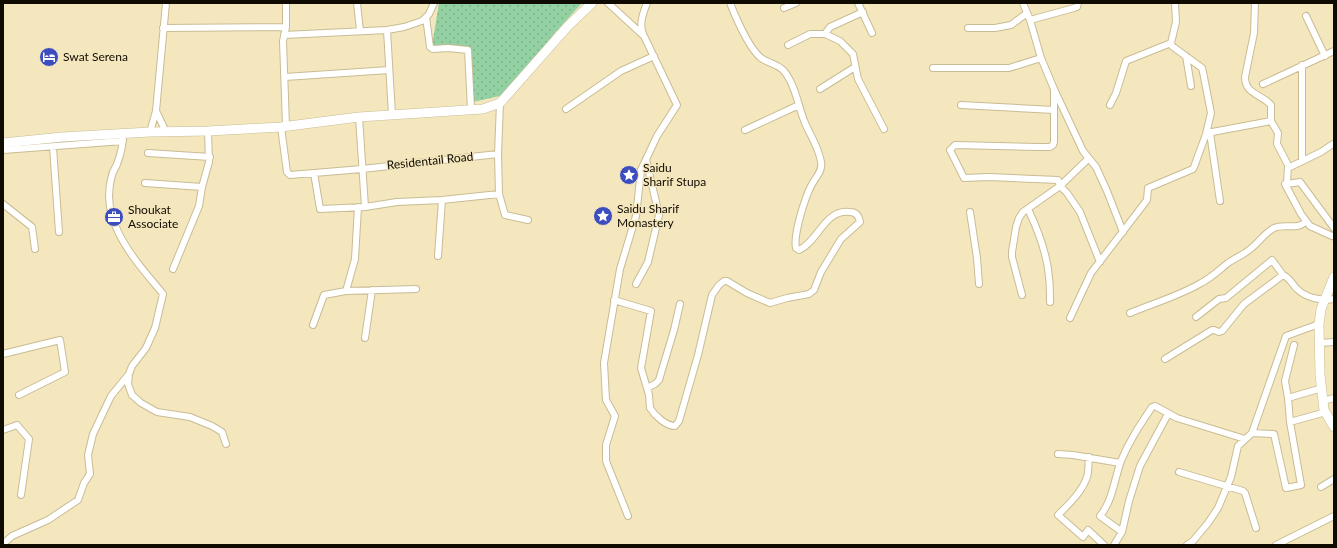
<svg xmlns="http://www.w3.org/2000/svg" width="1337" height="548" font-family="Lato,sans-serif">
<defs>
<pattern id="grass-dots" width="8" height="8" patternUnits="userSpaceOnUse"><rect width="8" height="8" fill="#93d1a2"/><path d="M2 2h.1M6 6h.1" fill="none" stroke="#7eb28a" stroke-width="1.8" stroke-linecap="round"/></pattern>
</defs>
<rect width="100%" height="100%" fill="#f4e6bd"/>
<path fill="url(#grass-dots)" d="M 439,3 L 582,3 L 553,35 L 504,95 L 473,102 L 471,48 L 432,46 Z"/>
<g fill="none" stroke-linecap="round" stroke-linejoin="round">
<g stroke="#c9bc94" stroke-width="8">
<path id="street" d="M 286,3 L 286,27 L 283,41 L 286,126
M 357,3 L 360,31
M 608,3 L 644,36 L 677,105 L 657,136 L 641,170 L 636,216 L 620,269 L 604,363 L 606,400 L 615,416 L 606,445 L 606,461 L 628,516
M 858,3 L 872,33
M 1023,3 L 1030,20 L 1041,58 L 1054,89 L 1083,151 L 1096,167 L 1107,191 L 1123,232
M 1255,3 L 1254,33 L 1245,77 C 1245,94 1261,94 1271,105 L 1271,121 L 1278,133 L 1277,144 L 1288,165 L 1287,184 L 1300,182 L 1334,228
M 784,8 L 796,3
M 1306,16 L 1325,56
M 426,17 L 430,47 L 433,49 L 448,48 L 468,50 L 471,109
M 1030,20 L 1074,8 L 1077,7 L 1078,3
M 163,28 L 286,27
M 968,28 L 995,28 L 1011,25 L 1027,13
M 387,30 L 392,115
M 643,34 C 639,24 643,13 647,3
M 825,34 L 830,27 L 863,12
M 284,35 L 387,30 L 404,27 L 422,21 L 429,14 L 434,3
M 788,45 L 810,34 L 825,34 L 840,41 L 853,54 L 858,79 L 884,129
M 1186,56 L 1191,86
M 1302,65 L 1302,161
M 933,68 L 1009,68 L 1041,58
M 285,77 L 389,70
M 1263,84 L 1334,51
M 820,89 L 855,67
M 1054,89 L 1054,142 L 1053,145 L 1050,147 L 1038,147 L 955,145 L 950,150 L 964,178 L 989,177 L 1058,180 L 1060,186 L 1067,193 L 1080,212 L 1100,262
M 500,103 L 498,154 L 499,194 L 505,215 L 528,220
M 961,105 L 1054,110
M 1110,105 L 1116,93 L 1126,61 L 1171,43 L 1176,22 L 1175,3
M 566,109 L 621,71 L 654,56
M 156,111 L 166,132
M 359,117 L 365,207
M 281,127 L 287,172 L 290,175 L 362,169 L 498,154
M 745,130 L 799,105
M 150,132 L 156,111 L 166,3
M 1207,133 L 1271,121
M 1210,133 L 1220,201
M 123,134 C 123,144 121,154 117,164 C 116,167 113,171 112,175 C 98,222 136,261 163,294 L 155,328 L 146,348 L 132,366 L 129,374 L 128,384 L 132,395 L 141,403 L 157,412 L 190,417 L 212,426 L 222,432 L 226,444
M 53,147 L 59,232
M 3,150 L 123,141
M 148,153 L 210,157
M 1288,168 L 1321,152 L 1333,144
M 314,173 L 320,209 L 365,207 L 397,202 L 442,200 L 499,194
M 145,183 L 202,187
M 1285,184 L 1301,214 L 1310,226 L 1332,236
M 3,204 L 32,227 L 35,249
M 1028,209 C 1038,230 1047,253 1049,277 C 1050,285 1050,294 1050,302
M 970,212 L 977,258 L 979,284
M 438,256 L 442,200
M 173,269 L 199,206 L 202,187 L 209,162 L 208,131
M 636,284 L 648,262 L 659,215 L 646,159
M 346,291 L 355,259 L 358,207
M 1022,295 L 1012,257 L 1012,252 L 1016,227 L 1019,218 L 1023,212 L 1060,186 L 1088,159
M 614,300 L 651,311 L 641,368 L 649,395 L 650,408 C 655,416 666,426 675,426 L 679,421 L 698,355 L 712,295 L 719,285 L 724,281 L 727,281 L 747,293 L 770,303 L 787,298 L 809,294 L 814,290 L 821,272 L 841,239 L 860,222 C 859,216 856,212 850,212 C 824,209 819,241 799,250 L 796,248 C 793,235 805,198 811,186 C 815,178 823,171 821,162 C 819,148 810,135 805,123 C 798,106 795,83 783,70 C 777,64 768,63 761,58 C 749,48 736,18 730,3
M 1130,313 C 1154,303 1179,296 1201,283 C 1211,278 1219,270 1228,263 C 1235,258 1243,255 1249,250 C 1258,244 1264,233 1274,228 C 1285,223 1298,231 1306,221
M 1196,317 L 1219,299 L 1226,298 L 1272,260 L 1283,275
M 1070,318 L 1091,273 L 1147,200 L 1148,188 L 1193,169 L 1194,167 L 1206,134 L 1211,113 L 1203,72 L 1202,68 L 1172,46 L 1171,43
M 313,325 L 324,295 L 346,291 L 416,289
M 365,338 L 372,290
M 1320,343 L 1334,342
M 3,354 L 60,340 L 65,372 L 19,395
M 1165,359 L 1212,330 L 1214,330 L 1219,332 L 1222,331 L 1244,304 L 1283,275 C 1290,278 1292,284 1297,289 C 1306,298 1322,301 1334,299
M 647,388 L 655,384 L 659,380 L 674,330 L 680,304
M 1288,398 L 1322,388
M 1323,401 L 1334,398
M 1290,422 L 1288,398 L 1285,381 L 1294,345
M 3,430 L 17,425 L 29,439 L 21,495
M 1252,433 L 1274,434 L 1286,488 L 1301,485 L 1290,422 L 1326,412
M 1058,454 L 1073,455 L 1120,463
M 1089,457 C 1088,464 1089,471 1087,477 C 1082,492 1069,504 1058,515 L 1083,537 L 1088,530 L 1104,545
M 1179,472 L 1243,491 L 1245,493 L 1256,528
M 1321,487 L 1334,479
M 1122,532 L 1100,516 C 1113,500 1114,480 1121,461 C 1129,441 1140,425 1152,407 L 1155,406 L 1177,418 L 1245,439
M 3,544 L 12,536 L 48,520 L 78,500 L 84,483 L 90,474 L 88,455 L 93,434 L 111,396 L 129,374
M 1114,545 L 1122,532 L 1129,501 L 1140,466 L 1168,414
M 1187,545 L 1193,541 L 1208,523 L 1218,508 L 1231,477 L 1238,446 L 1252,433 L 1286,336 L 1319,324
M 1276,545 L 1334,516"/>
</g>
<g stroke="#c9bc94" stroke-width="10">
<path id="secondary" d="M 3,143 L 62,137 L 150,132 L 208,131 L 281,127 L 359,117 L 483,109 L 500,103 L 568,26 L 592,3
M 1334,277 L 1321,309 L 1319,324 L 1320,375 L 1323,401 L 1324,410 L 1334,427"/>
</g>
<use href="#street" stroke="#fff" stroke-width="6"/>
<use href="#secondary" stroke="#fff" stroke-width="9"/>
</g>
<defs>
<g id="hotel-disc" transform="scale(1)"><circle r="9.5" fill="#3c4dc0" stroke="#f4e6bd"/><path d="M-6-4.5h1.5V1H6V5H4.5V3h-9V5H-6ZM-4 0a1.8 1.8 0 1 1 3.6 0ZM.5 0V-2.5h3Q6-2.5 6 0Z" fill="#fff"/></g>
<g id="sight-disc" transform="scale(1)"><circle r="9.5" fill="#3c4dc0" stroke="#f4e6bd"/><path d="M0-6L1.8-2.2L6-1.7L2.9 1.2L3.7 5.4L0 3.3L-3.7 5.4L-2.9 1.2L-6-1.7L-1.8-2.2Z" fill="#fff"/></g>
<g id="office-disc" transform="scale(1)"><circle r="9.5" fill="#3c4dc0" stroke="#f4e6bd"/><path d="M-6-3h4V-5.5h4V-3h4V5H-6ZM-1-4.5V-3h2v-1.5ZM-6 0V1H6V0Z" fill="#fff"/></g>
</defs>
<g fill-rule="evenodd">
<use href="#hotel-disc" x="49" y="57"/>
<use href="#sight-disc" x="629" y="175"/>
<use href="#sight-disc" x="603" y="216"/>
<use href="#office-disc" x="114" y="217"/>
</g>
<g text-anchor="middle" stroke-width="3" stroke-linejoin="round" paint-order="stroke">
<g font-size="12" fill="#0f0b01" stroke="#f4e6bd" text-anchor="start">
<text x="63" y="61">Swat Serena</text>
<text x="643" y="172">Saidu<tspan x="643" dy="14">Sharif Stupa</tspan></text>
<text x="617" y="213">Saidu Sharif<tspan x="617" dy="14">Monastery</tspan></text>
<text x="128" y="214">Shoukat<tspan x="128" dy="14">Associate</tspan></text>
</g>
<g font-size="12" fill="#0f0b01" stroke="#f4e6bd">
<text transform="translate(430 161) rotate(-6)" y="4">Residentail Road</text>
</g>
</g>
<rect width="1337" height="548" fill="none" stroke="#0f0b01" stroke-width="8"/>
</svg>
